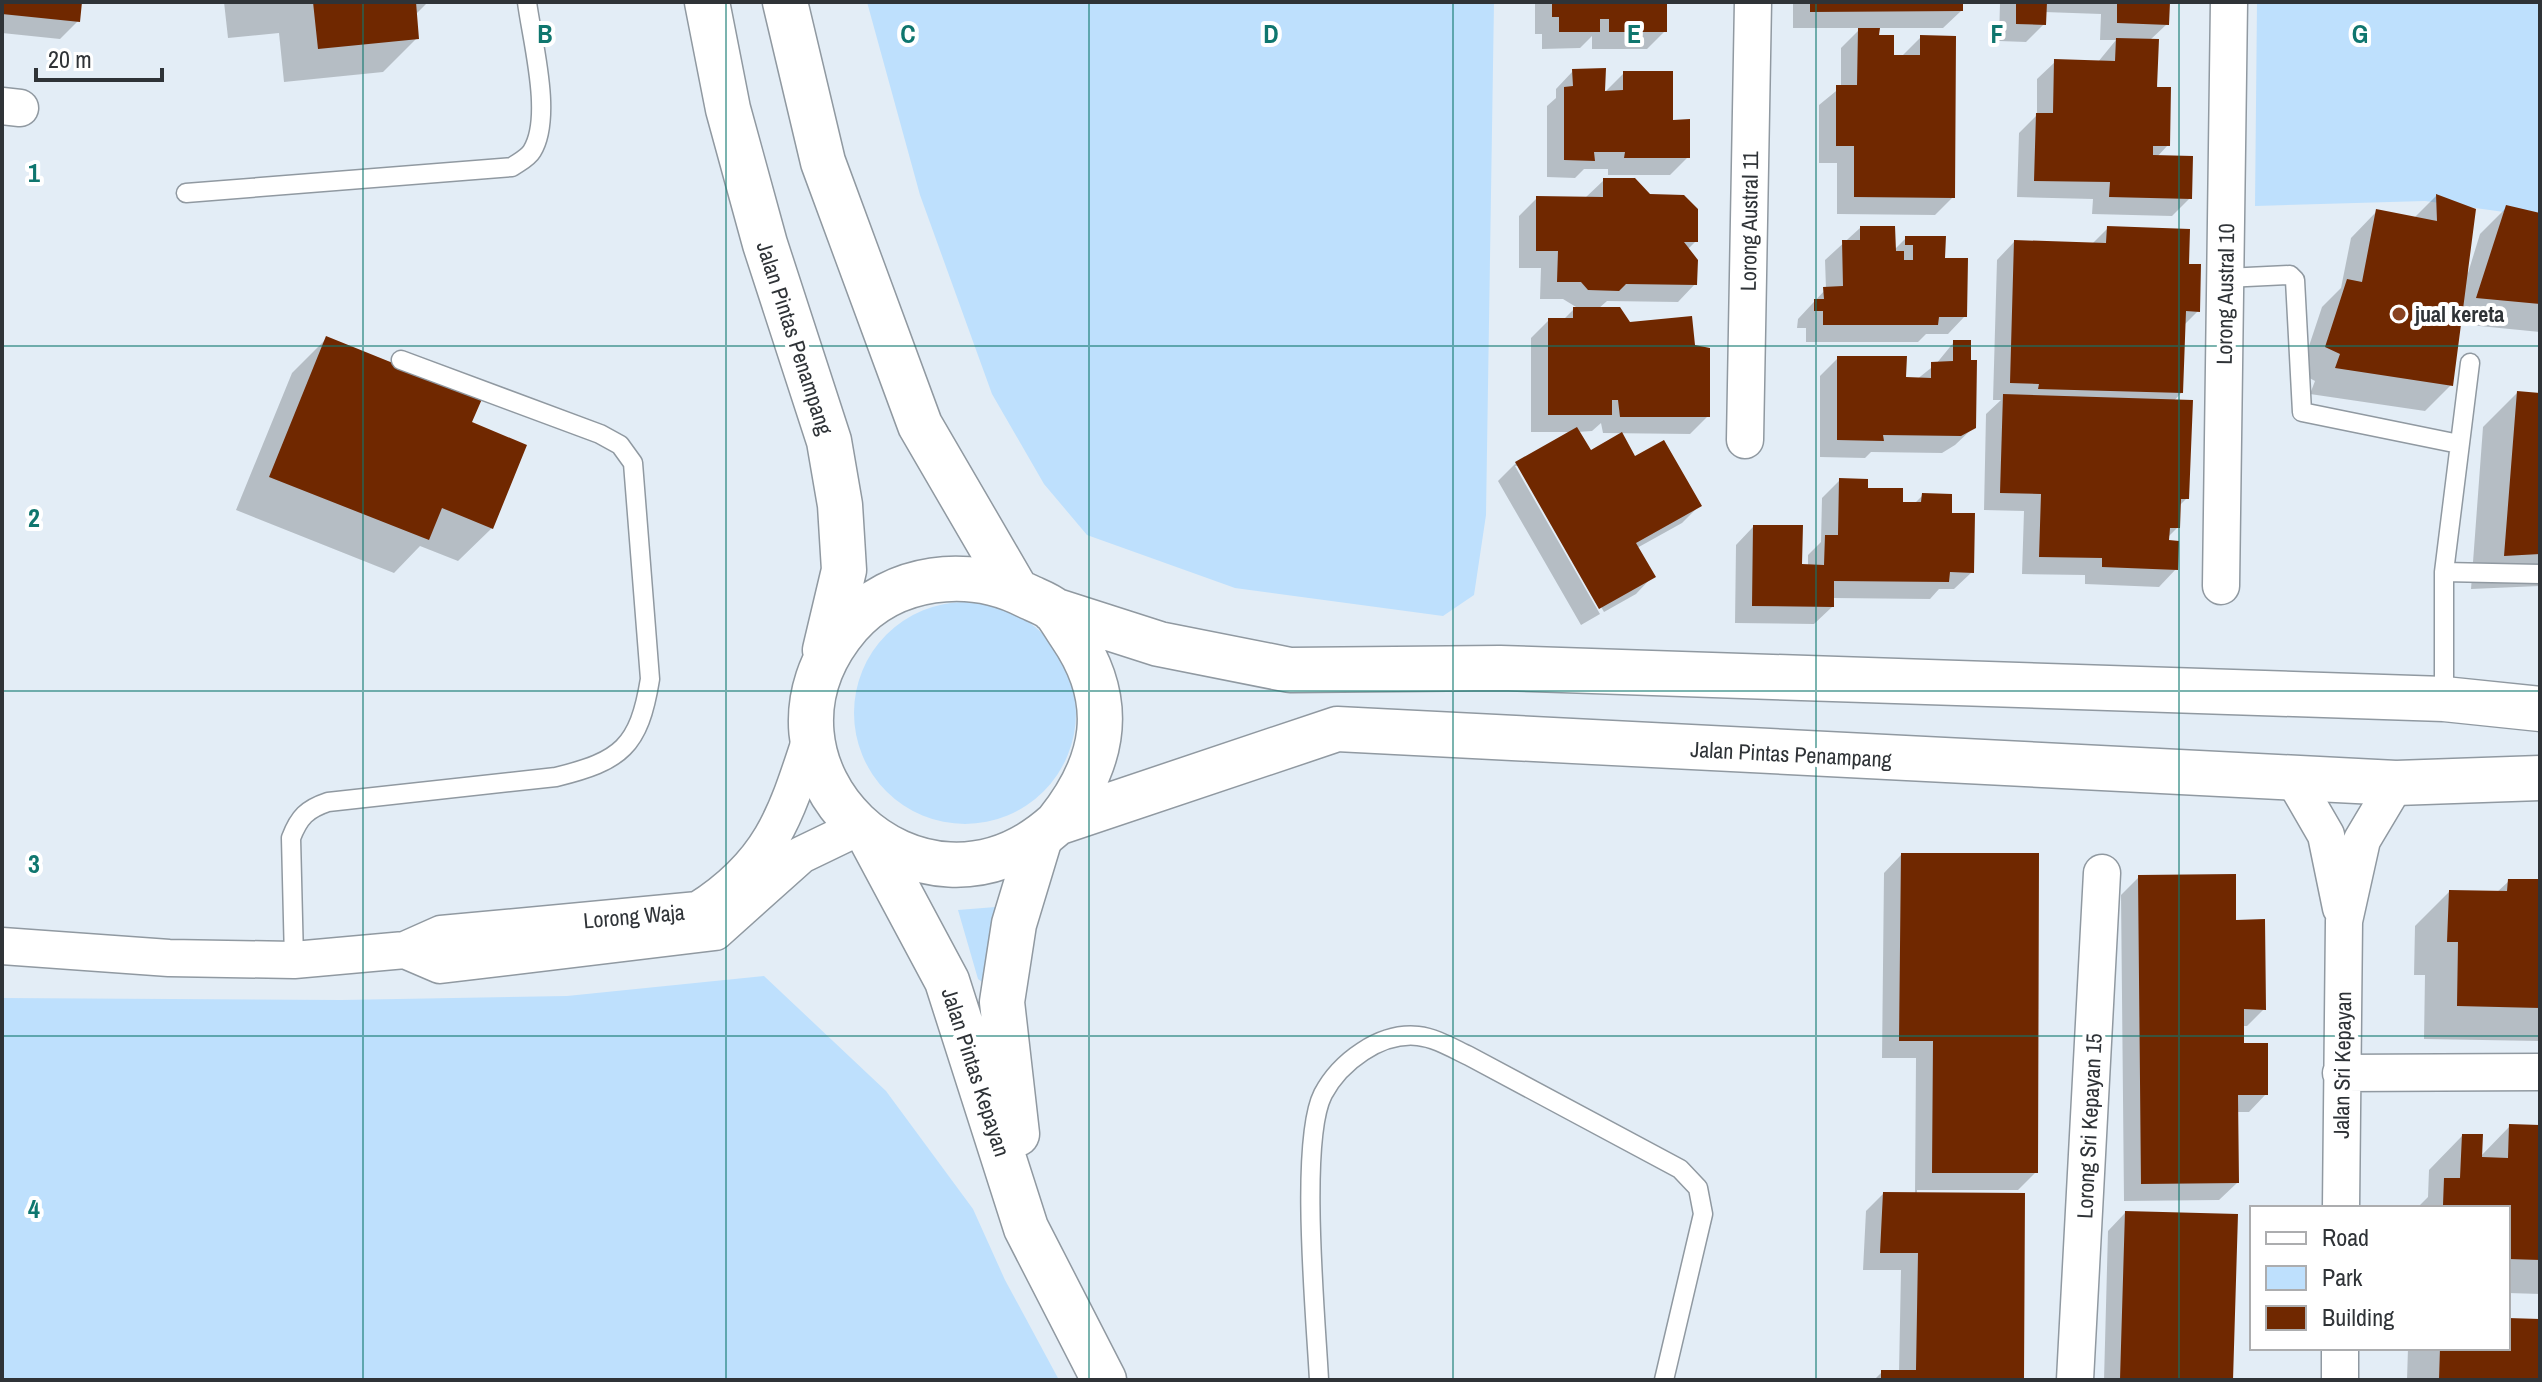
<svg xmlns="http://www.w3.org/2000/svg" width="2542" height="1382" font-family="'Archivo Narrow',sans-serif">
<rect width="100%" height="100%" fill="#e3edf6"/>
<path fill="#bee0fd" d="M 867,2 L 1494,2 L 1486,515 L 1474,595 L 1443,616 L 1235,588 L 1087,535 L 1044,484 L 992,394 L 920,195 Z
M 2257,2 L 2540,2 L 2540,217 L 2425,201 L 2255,206 Z
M854 713a111 111 0 1 1 222 0a111 111 0 1 1-222 0Z
M 1008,906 L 985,984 L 978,979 L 958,910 Z
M 764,976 L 886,1091 L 973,1209 L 1005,1280 L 1059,1380 L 2,1380 L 2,998 L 341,1000 L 567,996 Z"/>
<path fill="#0003" d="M 2,2 L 80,2 L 78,21 L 60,39 L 2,33 Z
M 224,2 L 428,2 L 415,15 L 417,38 L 383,72 L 284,82 L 279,33 L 228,38 Z
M 1535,2 L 1666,2 L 1665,31 L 1647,49 L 1592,49 L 1592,36 L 1580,48 L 1542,49 L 1542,34 L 1535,34 Z
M 1793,2 L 1961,2 L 1961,11 L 1943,28 L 1878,28 L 1877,37 L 1892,57 L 1903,55 L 1921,37 L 1953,197 L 1935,215 L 1837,214 L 1837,163 L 1819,163 L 1819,105 L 1841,87 L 1841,48 L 1861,28 L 1793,28 Z
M 2000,2 L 2168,2 L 2167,24 L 2149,41 L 2168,145 L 2156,158 L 2190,198 L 2172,216 L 2092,214 L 2093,199 L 2017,197 L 2019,133 L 2037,115 L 2037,79 L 2055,62 L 2098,62 L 2116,40 L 2100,40 L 2101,14 L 2044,12 L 2044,24 L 2026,42 L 1999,41 Z
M 1573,71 L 1603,94 L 1624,73 L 1671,122 L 1688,157 L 1670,175 L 1608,175 L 1608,169 L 1584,169 L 1575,178 L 1547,177 L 1547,106 L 1556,98 L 1556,89 Z
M 1604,180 L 1696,241 L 1687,250 L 1695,284 L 1678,302 L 1607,301 L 1598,309 L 1629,324 L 1708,416 L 1690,434 L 1603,433 L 1601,423 L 1592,431 L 1578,432 L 1590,453 L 1635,459 L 1699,506 L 1682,523 L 1637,548 L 1653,576 L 1636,594 L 1604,612 L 1520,466 L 1515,466 L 1600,614 L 1581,625 L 1498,481 L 1516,463 L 1572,432 L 1531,432 L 1531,338 L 1549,320 L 1563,320 L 1576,307 L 1563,299 L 1540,299 L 1541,268 L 1519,268 L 1519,216 L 1537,198 L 1585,198 Z
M 2436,196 L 2468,273 L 2480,234 L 2507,207 L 2540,215 L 2540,332 L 2459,324 L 2451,385 L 2425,411 L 2310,394 L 2315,381 L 2300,373 L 2322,307 L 2341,288 L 2351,238 L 2377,211 L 2414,218 Z
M 1860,228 L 1894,250 L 1906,238 L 1943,260 L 1965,316 L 1948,334 L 1926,334 L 1918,342 L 1806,342 L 1806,328 L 1797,328 L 1798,319 L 1826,289 L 1825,260 Z
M 2108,228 L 2187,266 L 2198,311 L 2184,325 L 2181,393 L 2173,402 L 2187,498 L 2179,506 L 2178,527 L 2167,538 L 2176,569 L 2159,587 L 2085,584 L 2085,575 L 2022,574 L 2024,511 L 1984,510 L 1986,414 L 2001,400 L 1993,400 L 1997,260 L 2014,242 L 2091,245 Z
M 326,339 L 470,424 L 492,528 L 458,561 L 420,546 L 394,573 L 236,510 L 292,373 Z
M 1954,342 L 1974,427 L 1955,445 L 1942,453 L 1871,452 L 1865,458 L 1820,457 L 1820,376 L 1838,358 L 1904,379 L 1916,380 L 1936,364 Z
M 2517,393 L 2540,395 L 2540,586 L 2471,589 L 2483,427 Z
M 1840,480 L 1901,504 L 1914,504 L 1923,495 L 1950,515 L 1972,572 L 1954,589 L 1939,589 L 1930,599 L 1832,598 L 1832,607 L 1814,624 L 1735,623 L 1736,545 L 1753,527 L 1800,566 L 1808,566 L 1808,555 L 1821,542 L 1822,498 Z
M 1901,855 L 2036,1172 L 2018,1190 L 1917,1190 L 1917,1194 L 2022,1380 L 1874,1380 L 1882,1372 L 1899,1372 L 1901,1270 L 1863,1270 L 1866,1211 L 1883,1194 L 1915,1194 L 1916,1058 L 1882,1058 L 1884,873 Z
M 2139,877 L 2234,922 L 2264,1009 L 2247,1026 L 2242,1026 L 2242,1044 L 2266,1094 L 2249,1112 L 2236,1112 L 2237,1183 L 2219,1200 L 2124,1201 L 2121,895 Z
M 2509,881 L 2540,881 L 2540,1041 L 2424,1039 L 2425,975 L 2414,975 L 2415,926 L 2449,892 L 2496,893 Z
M 2510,1126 L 2540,1127 L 2540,1294 L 2508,1293 L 2508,1208 L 2417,1208 L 2428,1197 L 2429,1170 L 2462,1136 L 2480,1157 Z
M 2125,1213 L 2231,1380 L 2104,1380 L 2108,1231 Z
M 2508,1298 L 2508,1320 L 2540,1321 L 2540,1380 L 2407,1380 L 2408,1348 L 2508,1348 Z"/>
<path fill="#702800" d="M 2,2 L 82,2 L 80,22 L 2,14 Z
M 313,2 L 416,2 L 419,39 L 318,49 Z
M 1552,2 L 1667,2 L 1667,32 L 1609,32 L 1609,19 L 1600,19 L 1600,32 L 1559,32 L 1559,17 L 1552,17 Z
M 1810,2 L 1963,2 L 1963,11 L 1810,12 Z
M 2016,2 L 2047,2 L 2046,25 L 2016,24 Z
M 2117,2 L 2170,2 L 2169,25 L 2117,23 Z
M 1858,28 L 1880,28 L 1879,35 L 1894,35 L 1894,55 L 1920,55 L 1920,35 L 1956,36 L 1955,198 L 1854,197 L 1854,146 L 1836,146 L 1836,85 L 1857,85 Z
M 2116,38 L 2159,39 L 2157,87 L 2171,87 L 2170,146 L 2153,146 L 2153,155 L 2193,156 L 2192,199 L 2109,197 L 2110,182 L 2034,181 L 2036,113 L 2053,113 L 2054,59 L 2115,61 Z
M 1606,68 L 1605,91 L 1623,90 L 1623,71 L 1673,71 L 1673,120 L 1690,119 L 1690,158 L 1624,158 L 1625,152 L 1594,152 L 1595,161 L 1564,160 L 1564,87 L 1573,86 L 1572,69 Z
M 1603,178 L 1635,178 L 1650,194 L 1684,195 L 1698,209 L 1698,242 L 1684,242 L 1698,260 L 1697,285 L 1626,284 L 1619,291 L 1588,290 L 1581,282 L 1557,282 L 1558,251 L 1536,251 L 1536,196 L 1603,197 Z
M 2436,194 L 2476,209 L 2453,386 L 2335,368 L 2340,354 L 2325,347 L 2347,279 L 2362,282 L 2376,209 L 2437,221 Z
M 2506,205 L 2540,213 L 2540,304 L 2476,298 Z
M 1860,226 L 1895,226 L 1896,251 L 1904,251 L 1904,260 L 1913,260 L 1913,245 L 1905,245 L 1905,236 L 1946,236 L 1945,258 L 1968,258 L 1967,317 L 1939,317 L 1938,325 L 1823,325 L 1823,311 L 1814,311 L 1814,299 L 1824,299 L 1823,287 L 1843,286 L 1842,240 L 1860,240 Z
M 2107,226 L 2190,229 L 2189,264 L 2201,264 L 2200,312 L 2186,311 L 2183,393 L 2038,389 L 2039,384 L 2010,383 L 2014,240 L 2106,243 Z
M 1573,307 L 1620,307 L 1630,322 L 1692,316 L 1695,345 L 1710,348 L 1710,417 L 1620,417 L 1618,400 L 1612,400 L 1612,415 L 1548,415 L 1548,318 L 1573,318 Z
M 326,336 L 482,399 L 472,422 L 527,445 L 493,529 L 442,508 L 429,540 L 269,477 Z
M 1953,340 L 1971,340 L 1971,360 L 1977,360 L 1976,428 L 1961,436 L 1883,435 L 1884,441 L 1837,440 L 1837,356 L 1907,356 L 1906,377 L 1931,378 L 1931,362 L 1953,361 Z
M 2517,391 L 2540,393 L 2540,554 L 2504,556 Z
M 2003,394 L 2193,400 L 2189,499 L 2181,499 L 2180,528 L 2170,528 L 2169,540 L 2179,541 L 2178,570 L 2102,567 L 2102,558 L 2039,557 L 2041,494 L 2000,493 Z
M 1577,427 L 1591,450 L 1622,432 L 1635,456 L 1664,440 L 1702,506 L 1636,543 L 1656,577 L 1599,609 L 1515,462 Z
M 1839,478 L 1868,479 L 1868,488 L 1903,488 L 1903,502 L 1921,502 L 1922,493 L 1952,494 L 1952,513 L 1975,513 L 1974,573 L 1950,572 L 1949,582 L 1834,581 L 1834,607 L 1752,606 L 1753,525 L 1803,525 L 1802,564 L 1824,565 L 1825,535 L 1838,535 Z
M 1901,853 L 2039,853 L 2038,1173 L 1932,1173 L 1933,1041 L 1899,1041 Z
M 2236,874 L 2236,920 L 2265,919 L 2266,1010 L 2244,1009 L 2244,1043 L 2268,1043 L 2268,1095 L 2238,1095 L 2239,1183 L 2141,1184 L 2138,875 Z
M 2508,879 L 2540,879 L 2540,1008 L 2457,1006 L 2458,942 L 2447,942 L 2449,890 L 2507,891 Z
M 2509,1124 L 2540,1125 L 2540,1260 L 2508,1259 L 2508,1208 L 2443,1205 L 2444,1178 L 2460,1178 L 2462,1134 L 2483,1134 L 2482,1157 L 2508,1158 Z
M 1883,1192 L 2025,1193 L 2024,1380 L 1881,1380 L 1881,1370 L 1916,1370 L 1918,1253 L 1880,1253 Z
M 2125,1211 L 2238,1214 L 2233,1380 L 2120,1380 Z
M 2508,1318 L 2540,1319 L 2540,1380 L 2439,1380 L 2440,1348 L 2508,1348 Z"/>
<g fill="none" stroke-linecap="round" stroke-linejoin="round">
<g stroke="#9099a1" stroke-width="21">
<path id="lane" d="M 186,193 L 512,167 C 519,162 528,158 532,151 C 553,117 532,41 527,2
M 2226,278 L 2290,275 L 2295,280 L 2302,412 L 2459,444
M 2444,572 L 2540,574
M 2444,699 L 2444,572 L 2470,363
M 294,960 L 291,838 C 299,817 307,809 328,802 L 556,777 C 621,761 639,747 650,679 L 633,463 L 620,445 L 600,434 L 401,360
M 1319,1380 C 1316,1320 1299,1141 1323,1094 C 1340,1062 1380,1032 1418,1036 C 1436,1038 1452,1048 1469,1056 L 1680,1169 L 1698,1188 L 1703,1214 L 1664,1380"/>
</g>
<g stroke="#9099a1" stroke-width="39">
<path id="street" d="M 2,106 L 20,108
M 1745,440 L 1753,2
M 2221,586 L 2229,2
M 2293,778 L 2326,835 L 2341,908
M 2,946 L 169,958 L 294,960 L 405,950 L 441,934 L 698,910 C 772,863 786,815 812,735
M 405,950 L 440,965 L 715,932 L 801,855 L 857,828
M 2341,1073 L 2540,1072
M 2341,1208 L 2344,921 L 2362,840 L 2396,783
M 2075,1380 L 2102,873
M 2340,1380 L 2340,1348"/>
</g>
<g stroke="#9099a1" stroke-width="47">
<path id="secondary" d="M 870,837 L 947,981 L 1026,1228 L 1104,1380
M 1017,1134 L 1002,1002 L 1014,924 L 1040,838"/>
</g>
<g stroke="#9099a1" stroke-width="47">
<path id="primary" d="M 707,2 L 728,109 L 765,244 L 829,441 L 840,505 L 844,570 L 825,650
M 785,2 L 823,162 L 920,425 L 1016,590
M 1053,610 L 1159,644 L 1290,670 L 1500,668 L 2444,699 L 2540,709
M 1057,823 C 1105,763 1117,702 1071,635 C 1066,628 1060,617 1054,610 C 1047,604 1035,600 1027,596 C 969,566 893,575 849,625 C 729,765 919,948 1057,823 L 1337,729 L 2396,783 L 2540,778"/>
</g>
<use href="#lane" stroke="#fff" stroke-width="18"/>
<use href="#street" stroke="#fff" stroke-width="36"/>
<use href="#secondary" stroke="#fff" stroke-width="44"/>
<use href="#primary" stroke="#fff" stroke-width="44"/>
</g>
<path fill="none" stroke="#0f766e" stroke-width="2" stroke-opacity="0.55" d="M 363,2 L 363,1380M 726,2 L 726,1380M 1089,2 L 1089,1380M 1453,2 L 1453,1380M 1816,2 L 1816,1380M 2179,2 L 2179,1380M 2,346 L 2540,346M 2,691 L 2540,691M 2,1036 L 2540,1036"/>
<circle fill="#89421f" stroke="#fff" stroke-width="3" cx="2399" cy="314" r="8"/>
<g text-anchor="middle" stroke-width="8" stroke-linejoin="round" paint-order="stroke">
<g font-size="22" fill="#2f3337" stroke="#fff">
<text transform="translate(1749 221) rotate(-89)" y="8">Lorong Austral 11</text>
<text transform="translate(2225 294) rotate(-89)" y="8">Lorong Austral 10</text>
<text transform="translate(795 338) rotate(72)" y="8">Jalan Pintas Penampang</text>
<text transform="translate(1791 754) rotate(3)" y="8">Jalan Pintas Penampang</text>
<text transform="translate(634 916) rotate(-5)" y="8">Lorong Waja</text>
<text transform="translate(2342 1065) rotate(-89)" y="8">Jalan Sri Kepayan</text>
<text transform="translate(976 1072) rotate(72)" y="8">Jalan Pintas Kepayan</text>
<text transform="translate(2089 1126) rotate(-87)" y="8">Lorong Sri Kepayan 15</text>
</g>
<g font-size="22" font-weight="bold" fill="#2f3337" stroke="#fff" text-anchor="start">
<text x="2415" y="322">jual kereta</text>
</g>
</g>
<g font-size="26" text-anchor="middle" font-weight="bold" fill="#0f766e" stroke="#fff" stroke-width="8" stroke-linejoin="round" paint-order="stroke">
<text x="545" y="43">B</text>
<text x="908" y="43">C</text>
<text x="1271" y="43">D</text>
<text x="1634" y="43">E</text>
<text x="1997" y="43">F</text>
<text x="2360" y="43">G</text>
<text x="34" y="182">1</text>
<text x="34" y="527">2</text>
<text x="34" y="873">3</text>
<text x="34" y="1218">4</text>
</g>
<rect width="2542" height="1382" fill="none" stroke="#2f3337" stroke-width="8"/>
<rect x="2250" y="1206" width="260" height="144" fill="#ffffff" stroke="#acadaf" stroke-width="2"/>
<rect x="2266" y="1232" width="40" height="12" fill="#ffffff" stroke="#acadaf" stroke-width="2"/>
<text x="2322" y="1246" font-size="24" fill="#2f3337">Road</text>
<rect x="2266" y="1266" width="40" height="24" fill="#bee0fd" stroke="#acadaf" stroke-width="2"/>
<text x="2322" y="1286" font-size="24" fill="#2f3337">Park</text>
<rect x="2266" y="1306" width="40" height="24" fill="#702800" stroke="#acadaf" stroke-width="2"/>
<text x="2322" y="1326" font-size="24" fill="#2f3337">Building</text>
<path d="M36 68v12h126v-12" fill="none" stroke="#2f3337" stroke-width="4"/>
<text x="48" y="68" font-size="24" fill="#2f3337" stroke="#ffffff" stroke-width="6" paint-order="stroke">20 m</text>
</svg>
